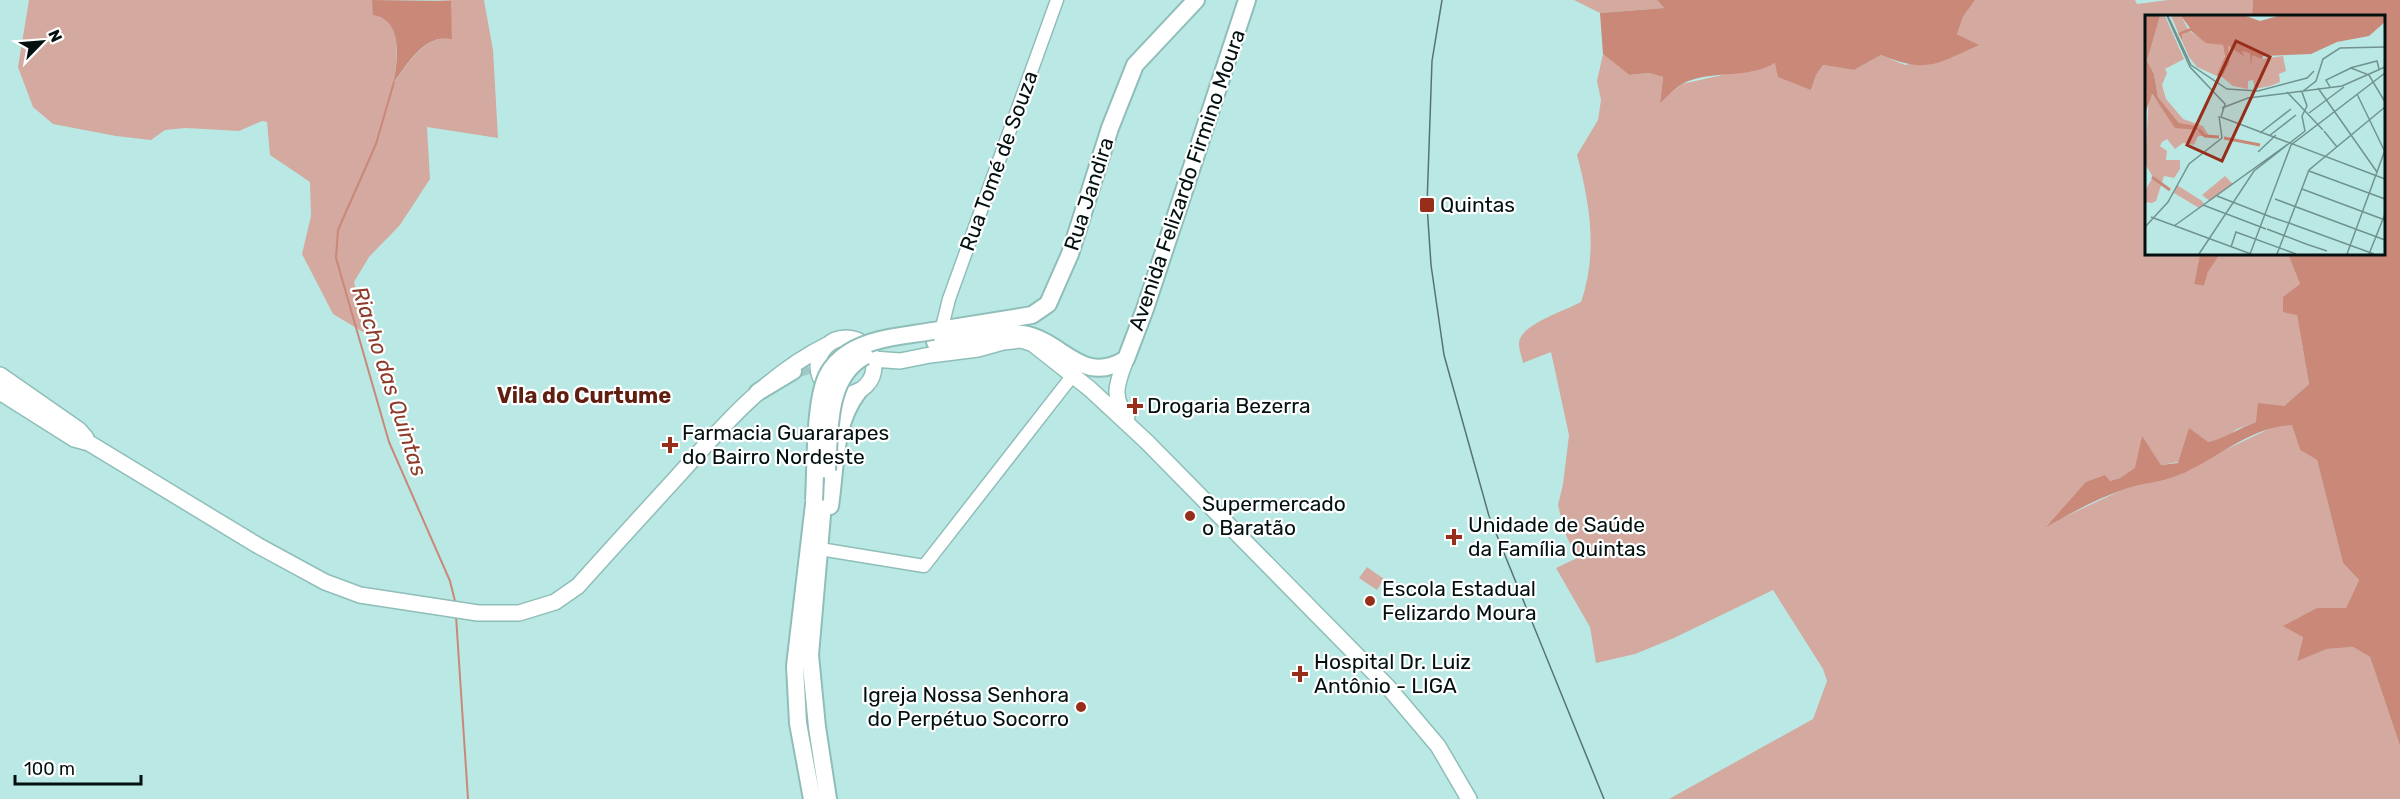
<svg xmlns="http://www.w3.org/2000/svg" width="2400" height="799" font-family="Rubik,sans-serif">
<rect width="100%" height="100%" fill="#bae9e5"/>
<path fill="#d4a99f" d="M 29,0 L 372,0 L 374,15 C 405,21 395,59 395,81 C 410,61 424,36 452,38 L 450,1 L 436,0 L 484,0 L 493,50 L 498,138 L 427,127 L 430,179 L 400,225 L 369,257 L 354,282 L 368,335 L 333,314 L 302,254 L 311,216 L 310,182 L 270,155 L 267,122 L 262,121 L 239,131 L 186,128 L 165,130 L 151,140 L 116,136 L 53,124 L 33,107 L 18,67 Z
M 1574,0 L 1657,0 L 1664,8 L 1600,13 Z
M 1975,0 L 2135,0 L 2137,4 L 2168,0 L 2253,0 L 2252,16 L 2146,16 L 2146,254 L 2200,254 L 2194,284 L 2204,286 L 2208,272 L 2220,254 L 2288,254 L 2300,284 L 2297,315 L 2309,384 L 2284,406 L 2256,422 L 2237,429 L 2227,437 L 2208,442 L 2178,462 L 2161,465 L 2142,437 L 2136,468 L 2120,478 L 2110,481 L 2105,476 L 2047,525 L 2124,489 L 2179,475 L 2229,448 L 2277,425 L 2292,424 L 2300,450 L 2317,460 L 2343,563 L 2359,580 L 2346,608 L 2317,608 L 2304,616 L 2303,637 L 2297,660 L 2327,649 L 2353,647 L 2370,657 L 2400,746 L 2400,799 L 1669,799 L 1813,719 L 1827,681 L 1823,669 L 1773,590 L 1674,638 L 1635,654 L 1596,663 L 1590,627 L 1556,568 L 1577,558 L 1565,533 L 1558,505 L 1563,484 L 1569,435 L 1551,352 L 1523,363 C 1522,357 1519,350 1519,344 C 1518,325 1565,311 1581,302 C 1598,253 1590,204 1577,155 L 1598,120 L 1601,100 L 1597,81 L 1603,54 L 1629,75 L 1649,73 L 1663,77 L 1660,102 L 1682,84 L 1776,63 L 1811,90 L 1816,75 L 1823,65 L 1854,70 L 1881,55 L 1905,65 L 1978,45 L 1957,34 L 1963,17 Z
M 1367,567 L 1384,579 L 1377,590 L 1359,578 Z"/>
<path fill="#ca8878" d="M 372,0 L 451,1 L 452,39 C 424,34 409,62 394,82 C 397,60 404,20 373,15 Z
M 1657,0 L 1975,0 L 1963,17 L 1957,34 L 1979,45 C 1936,64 1927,74 1881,55 L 1854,70 L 1823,65 L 1816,75 L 1811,90 L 1778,77 L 1775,63 C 1746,80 1710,69 1682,84 C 1674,89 1667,97 1660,103 L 1663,77 L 1649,73 L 1629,75 L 1603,54 L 1600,13 L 1664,8 Z
M 2253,0 L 2400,0 L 2400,746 L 2370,657 L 2353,647 L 2327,649 L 2297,661 L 2303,637 L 2283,626 L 2317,608 L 2346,608 L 2359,580 L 2343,563 L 2317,460 L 2300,450 L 2292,425 C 2251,426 2216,460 2179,475 C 2162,482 2143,483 2125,489 C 2098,498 2071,513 2046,527 L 2086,482 L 2105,475 L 2110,481 L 2120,478 L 2135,468 L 2142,436 L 2161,465 L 2178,463 L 2189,428 L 2208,442 C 2226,438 2239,428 2256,422 L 2258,403 L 2284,406 L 2309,384 L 2297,315 L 2283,312 L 2283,297 L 2300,284 L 2288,254 L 2384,254 L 2384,16 L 2252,16 Z
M 2200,254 L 2220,254 L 2208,272 L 2204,286 L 2194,284 Z"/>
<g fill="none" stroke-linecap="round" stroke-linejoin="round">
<path stroke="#ca8878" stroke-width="2" d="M 394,82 L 376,144 L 338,230 L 336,258 L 389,442 L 450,581 L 456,605
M 456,616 L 468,799"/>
<path stroke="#9ec9c5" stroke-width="16" stroke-dasharray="16 8" stroke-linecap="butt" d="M 793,371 L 832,358 L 850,357"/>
<g stroke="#8fbeb9" stroke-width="15">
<path id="minor" d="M 943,323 L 949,299 L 1057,0
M 820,549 L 924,566 L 1073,375"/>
</g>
<g stroke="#8fbeb9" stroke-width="18">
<path id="major" d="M818 366a28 28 0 1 1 56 0a28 28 0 1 1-56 0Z
M 873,359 L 900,361 L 930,355 L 978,349 L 1003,342 L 1021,340 L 1033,344 L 1090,389 L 1147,442 L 1388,687 L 1438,746 L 1469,799
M 1126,359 C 1118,381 1110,397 1127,416
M 0,375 L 79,430 L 86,438
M 0,392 L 74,439 L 89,443 L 257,545 L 325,582 L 360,595 L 478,613 L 519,613 L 555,602 L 578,586 C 611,549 644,513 677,477 C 721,428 766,375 827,345"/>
</g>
<g stroke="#8fbeb9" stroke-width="20">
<path id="highway" d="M 933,331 L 1032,315 L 1048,304 L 1070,254 L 1110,128 L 1135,65 L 1196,0
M 935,342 C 963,339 993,329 1022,334 C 1063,340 1081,387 1126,359 L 1145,309 L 1247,0
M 758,392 L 793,371
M 824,492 L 810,655 L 817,727 L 828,799
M 830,506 C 836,467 833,425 858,392
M 812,799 L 798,723 L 795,666 L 814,504"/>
</g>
<use href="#minor" stroke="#fff" stroke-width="12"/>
<use href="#major" stroke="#fff" stroke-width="15"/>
<use href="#highway" stroke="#fff" stroke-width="16"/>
<path stroke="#567371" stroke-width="1.5" d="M 1442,0 L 1432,61 L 1427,205 L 1431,265 L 1444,355 L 1489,516 L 1604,799"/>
<g stroke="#8fbeb9" stroke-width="20" stroke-linecap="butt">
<path id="highway-bridge" d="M 827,470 C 830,430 826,377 865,356
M 814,500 C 816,468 814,403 827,376 C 831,367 840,358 848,353 C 873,337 905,336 933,331"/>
</g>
<use href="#highway-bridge" stroke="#fff" stroke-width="16"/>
</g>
<g fill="#972e19" stroke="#fff" stroke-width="2">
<rect x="1419" y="197" width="16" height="16" rx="3"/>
<path d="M1132 397h6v6h6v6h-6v6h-6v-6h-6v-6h6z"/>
<path d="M667 436h6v6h6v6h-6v6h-6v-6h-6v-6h6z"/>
<circle cx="1190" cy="516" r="6"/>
<path d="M1451 528h6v6h6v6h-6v6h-6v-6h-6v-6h6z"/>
<circle cx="1370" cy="601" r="6"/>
<path d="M1297 665h6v6h6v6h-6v6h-6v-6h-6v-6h6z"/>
<circle cx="1081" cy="707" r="6"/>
</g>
<g text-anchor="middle" stroke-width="4.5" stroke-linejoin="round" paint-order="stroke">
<g font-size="21" fill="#021110" stroke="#fff">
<text transform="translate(999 161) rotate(-70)" y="7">Rua Tomé de Souza</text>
<text transform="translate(1187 180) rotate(-71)" y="7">Avenida Felizardo Firmino Moura</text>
<text transform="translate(1089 194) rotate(-72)" y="7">Rua Jandira</text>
</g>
<g font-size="21" fill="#021110" stroke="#fff" text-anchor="start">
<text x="1440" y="212">Quintas</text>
<text x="1147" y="413">Drogaria Bezerra</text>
<text x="682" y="440">Farmacia Guararapes<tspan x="682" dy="24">do Bairro Nordeste</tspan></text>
<text x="1202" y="511">Supermercado<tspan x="1202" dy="24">o Baratão</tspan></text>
<text x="1468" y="532">Unidade de Saúde<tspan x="1468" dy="24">da Família Quintas</tspan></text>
<text x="1382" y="596">Escola Estadual<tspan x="1382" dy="24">Felizardo Moura</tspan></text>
<text x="1314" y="669">Hospital Dr. Luiz<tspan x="1314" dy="24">Antônio - LIGA</tspan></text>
<text x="1069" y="702" text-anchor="end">Igreja Nossa Senhora<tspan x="1069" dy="24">do Perpétuo Socorro</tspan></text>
</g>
<g font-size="22" font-style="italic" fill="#8d3b2a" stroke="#fff">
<text transform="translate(390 381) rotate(72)" y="8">Riacho das Quintas</text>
</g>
<g font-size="22" font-weight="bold" fill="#601e10" stroke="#fff">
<text x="584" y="403">Vila do Curtume</text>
</g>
</g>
<g transform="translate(2145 15)">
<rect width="240" height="240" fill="#bae9e5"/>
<path d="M 15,1 L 20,1 L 39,44 L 20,54 L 22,58 L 17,70 L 21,84 L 38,104 L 58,111 L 64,121 L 53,121 L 49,130 L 38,128 L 30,134 L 22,124 L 17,127 L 15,131 L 22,136 L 21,145 L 35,145 L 35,154 L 29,163 L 19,161 L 11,186 L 7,188 L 0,187 L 0,171 L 1,174 L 8,162 L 0,149 L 4,81 L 7,80 L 31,112 L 53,113 L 34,108 L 13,82 L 9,59 L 2,46 ZM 26,1 L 36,1 L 44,16 L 62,27 L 78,30 L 80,39 L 74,62 L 52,52 L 44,42 ZM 83,31 L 98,40 L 97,35 L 115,40 L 116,44 L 138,41 L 141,56 L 134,59 L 135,67 L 125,71 L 110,74 L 108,65 L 103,66 L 103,74 L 88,71 L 77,62 L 82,50 ZM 80,161 L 88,169 L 65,186 L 57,180 ZM 32,170 L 57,186 L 59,189 L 54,193 L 29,178 Z" fill="#d4a99f"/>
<path d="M 0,1 L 15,1 L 2,46 L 9,59 L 13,82 L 34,108 L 51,111 L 54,115 L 30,113 L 7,79 L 0,99 ZM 36,1 L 101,1 L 115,6 L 133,1 L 240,1 L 240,7 L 224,21 L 192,27 L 166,39 L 118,41 L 117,44 L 107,40 L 106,52 L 105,38 L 97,36 L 99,41 L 83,31 L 84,48 L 77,62 L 72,60 L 80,41 L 78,30 L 61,28 L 46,16 L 37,19 L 37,25 L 33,18 L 45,13 Z" fill="#ca8878"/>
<path fill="none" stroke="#ca8878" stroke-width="3" d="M 54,115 L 60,121 L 74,122M 79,123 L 115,130M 7,162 L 25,175"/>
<path fill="none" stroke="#709390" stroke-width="1.5" d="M 22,1 L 45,52 L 80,89 L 76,102 L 240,164M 23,1 L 46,50 L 82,74 L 113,76 L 162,63 L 169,56M 205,53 L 232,46 L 234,54M 206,53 L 224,60 L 240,87M 185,72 L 181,65 L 206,53M 173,73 L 232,157M 142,77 L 178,115M 212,79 L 240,137M 77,93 L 103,83 L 197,71 L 240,52M 164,98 L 199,72M 179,116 L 192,132M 115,118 L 146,94M 124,121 L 151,100M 113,137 L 131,120M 164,156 L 240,184M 157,174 L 240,205M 72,181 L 126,202M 130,184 L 240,225M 58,190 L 121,214M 6,202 L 106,239M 126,202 L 144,208M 144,208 L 229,239M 29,211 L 143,129M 0,212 L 23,187 L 44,149 L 77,123 L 74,101M 122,214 L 161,229M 161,229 L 182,236M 86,232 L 91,217 L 151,239M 54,239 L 109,156 L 160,116 L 157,101 L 162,91 L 157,77 L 171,66 L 178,44 L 195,33 L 240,32M 105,239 L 146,130 L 240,58M 132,239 L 164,155 L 240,92M 202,239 L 240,135M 224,239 L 240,199"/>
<path fill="#972e19" fill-opacity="0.15" stroke="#972e19" stroke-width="3" d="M 91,26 L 125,42 L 77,146 L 42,130 Z"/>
<rect width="240" height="240" fill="none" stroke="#021110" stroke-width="3"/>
</g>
<g transform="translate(42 42) rotate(65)" stroke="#ffffff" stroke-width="4.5" paint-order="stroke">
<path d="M0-4.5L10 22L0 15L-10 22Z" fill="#021110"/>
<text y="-9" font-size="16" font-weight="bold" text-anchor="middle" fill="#021110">N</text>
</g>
<path d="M15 775v9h126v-9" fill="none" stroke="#021110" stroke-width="3"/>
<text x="24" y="775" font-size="18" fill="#021110" stroke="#ffffff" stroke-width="4.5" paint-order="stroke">100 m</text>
</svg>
